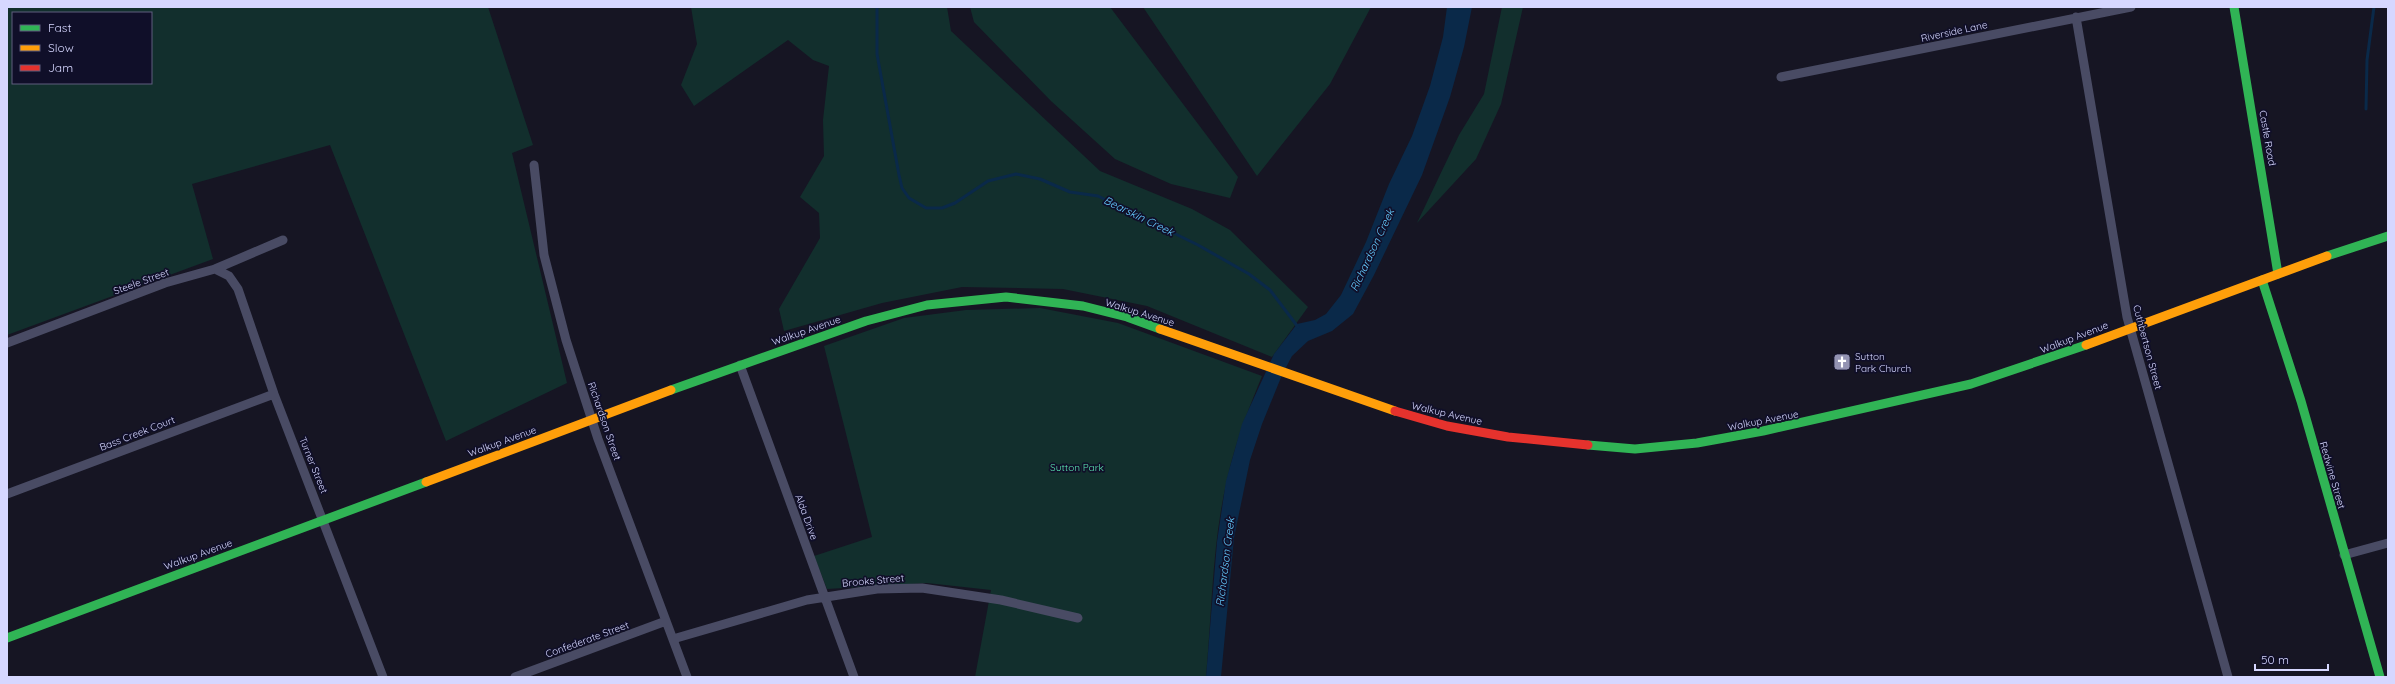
<svg xmlns="http://www.w3.org/2000/svg" width="2395" height="684" font-family="Quicksand,sans-serif">
<rect width="100%" height="100%" fill="#161523"/>
<path fill="#122f2d" fill-rule="evenodd" d="M 7,7 L 488,7 L 533,145 L 512,153 L 567,383 L 446,441 L 330,145 L 192,184 L 213,259 L 7,335 ZM 13,13 L 151,13 L 151,83 L 13,83 Z
M 691,7 L 947,7 L 951,31 L 1100,171 L 1192,209 L 1230,230 L 1308,307 L 1272,357 L 1147,306 L 1063,289 L 962,287 L 882,303 L 784,331 L 779,309 L 820,238 L 819,213 L 800,197 L 824,156 L 823,120 L 829,66 L 813,60 L 788,40 L 694,106 L 681,85 L 697,44 Z
M 970,7 L 1110,7 L 1238,177 L 1230,198 L 1171,184 L 1115,159 L 1051,101 L 974,22 Z
M 1143,7 L 1371,7 L 1330,84 L 1257,176 Z
M 1502,7 L 1523,7 L 1501,104 L 1476,159 L 1417,223 L 1459,135 L 1484,94 Z
M 1040,308 L 1118,323 L 1262,376 C 1248,410 1235,443 1227,480 C 1212,543 1212,612 1206,677 L 975,677 L 991,590 L 927,583 L 827,589 L 814,556 L 872,537 L 824,346 L 904,318 L 966,310 Z"/>
<path fill="#0a2949" d="M 1447,7 L 1472,7 L 1464,47 L 1450,97 L 1422,175 L 1374,275 L 1353,314 L 1332,331 L 1308,341 L 1292,356 L 1282,375 L 1262,424 L 1250,460 L 1234,538 L 1221,677 L 1206,677 L 1217,542 L 1226,481 L 1242,424 L 1274,354 L 1297,324 L 1315,320 L 1326,314 L 1341,295 L 1366,242 L 1389,184 L 1412,136 L 1430,86 L 1443,37 Z"/>
<g fill="none" stroke-linecap="round" stroke-linejoin="round">
<path stroke="#0a2949" stroke-width="3" d="M 877,7 L 877,54 L 899,175 L 902,188 L 909,198 L 926,208 L 942,208 L 955,203 L 988,181 L 1016,174 L 1040,179 L 1070,192 L 1098,196 L 1198,245 L 1249,274 L 1270,290 L 1298,327
M 2366,109 L 2367,60 L 2374,7"/>
<path stroke="#494b64" stroke-width="9" d="M 2076,17 L 2127,317 L 2228,677
M 1781,77 L 2131,7
M 534,165 L 544,255 L 566,340 L 598,439 L 687,677
M 215,269 L 229,276 L 238,289 L 274,394 L 383,677
M 7,343 L 165,283 L 215,269 L 283,240
M 740,365 L 854,677
M 7,494 L 274,394
M 2344,555 L 2388,543
M 673,639 L 807,600 L 877,589 L 922,588 L 1001,600 L 1078,618
M 515,677 L 666,621"/>
<path stroke="#30b455" stroke-width="9" d="M 2234,7 L 2278,274
M 2327,256 L 2388,236
M 2262,280 L 2301,401 L 2380,677
M 671,390 L 866,321 L 927,305 L 1006,297 L 1083,306 L 1127,317 L 1160,329
M 1588,445 L 1635,449 L 1697,443 L 1763,431 L 1971,384 L 2086,345
M 7,638 L 426,482"/>
<path stroke="#ff9f0a" stroke-width="9" d="M 1160,329 L 1395,411
M 2086,345 L 2327,256
M 426,482 L 671,390"/>
<path stroke="#e5322d" stroke-width="9" d="M 1395,411 L 1447,426 L 1508,437 L 1588,445"/>
</g>
<defs>
<g id="church-square" transform="scale(0.9)"><rect x="-9" y="-9" width="18" height="18" rx="4" fill="#9393b2" stroke="#100f29"/><path d="M-1.2-6h2.4v3.5h3.3v2.4h-3.3V6h-2.4V-.1h-3.3v-2.4h3.3Z" fill="#fff"/></g>
</defs>
<g fill-rule="evenodd">
<use href="#church-square" x="1842" y="362"/>
</g>
<g text-anchor="middle" stroke-width="3.5" stroke-linejoin="round" paint-order="stroke">
<g font-size="10" fill="#d6d7ff" stroke="#100f29">
<text transform="translate(1954 31) rotate(-12)" y="4">Riverside Lane</text>
<text transform="translate(2268 138) rotate(80)" y="4">Castle Road</text>
<text transform="translate(141 281) rotate(-20)" y="4">Steele Street</text>
<text transform="translate(1140 312) rotate(17)" y="4">Walkup Avenue</text>
<text transform="translate(806 330) rotate(-19)" y="4">Walkup Avenue</text>
<text transform="translate(2074 337) rotate(-21)" y="4">Walkup Avenue</text>
<text transform="translate(2148 347) rotate(75)" y="4">Cuthbertson Street</text>
<text transform="translate(1447 413) rotate(13)" y="4">Walkup Avenue</text>
<text transform="translate(1763 420) rotate(-11)" y="4">Walkup Avenue</text>
<text transform="translate(605 421) rotate(71)" y="4">Richardson Street</text>
<text transform="translate(137 433) rotate(-21)" y="4">Bass Creek Court</text>
<text transform="translate(502 441) rotate(-20)" y="4">Walkup Avenue</text>
<text transform="translate(314 465) rotate(68)" y="4">Turner Street</text>
<text transform="translate(2333 475) rotate(74)" y="4">Redwine Street</text>
<text transform="translate(807 517) rotate(70)" y="4">Alda Drive</text>
<text transform="translate(198 554) rotate(-20)" y="4">Walkup Avenue</text>
<text transform="translate(873 580) rotate(-5)" y="4">Brooks Street</text>
<text transform="translate(587 639) rotate(-20)" y="4">Confederate Street</text>
</g>
<g font-size="10" fill="#d6d7ff" stroke="#100f29" text-anchor="start">
<text x="1855" y="360">Sutton<tspan x="1855" dy="12">Park Church</tspan></text>
</g>
<g font-size="10" fill="#5be6b1" stroke="#100f29">
<text x="1077" y="471">Sutton Park</text>
</g>
<g font-size="11" font-style="italic" fill="#64ccff" stroke="#100f29">
<text transform="translate(1139 216) rotate(26)" y="4">Bearskin Creek</text>
<text transform="translate(1372 250) rotate(-65)" y="4">Richardson Creek</text>
<text transform="translate(1225 562) rotate(-83)" y="4">Richardson Creek</text>
</g>
</g>
<rect width="2395" height="684" fill="none" stroke="#d6d7ff" stroke-width="16"/>
<rect x="12" y="12" width="140" height="72" fill="#100f29" stroke="#5f5f7f"/>
<rect x="20" y="25" width="20" height="6" fill="#30b455" stroke="#5f5f7f"/>
<text x="48" y="32" font-size="12" fill="#d6d7ff">Fast</text>
<rect x="20" y="45" width="20" height="6" fill="#ff9f0a" stroke="#5f5f7f"/>
<text x="48" y="52" font-size="12" fill="#d6d7ff">Slow</text>
<rect x="20" y="65" width="20" height="6" fill="#e5322d" stroke="#5f5f7f"/>
<text x="48" y="72" font-size="12" fill="#d6d7ff">Jam</text>
<path d="M2255 664v6h73v-6" fill="none" stroke="#d6d7ff" stroke-width="2"/>
<text x="2261" y="664" font-size="12" fill="#d6d7ff" stroke="#100f29" stroke-width="3" paint-order="stroke">50 m</text>
</svg>
